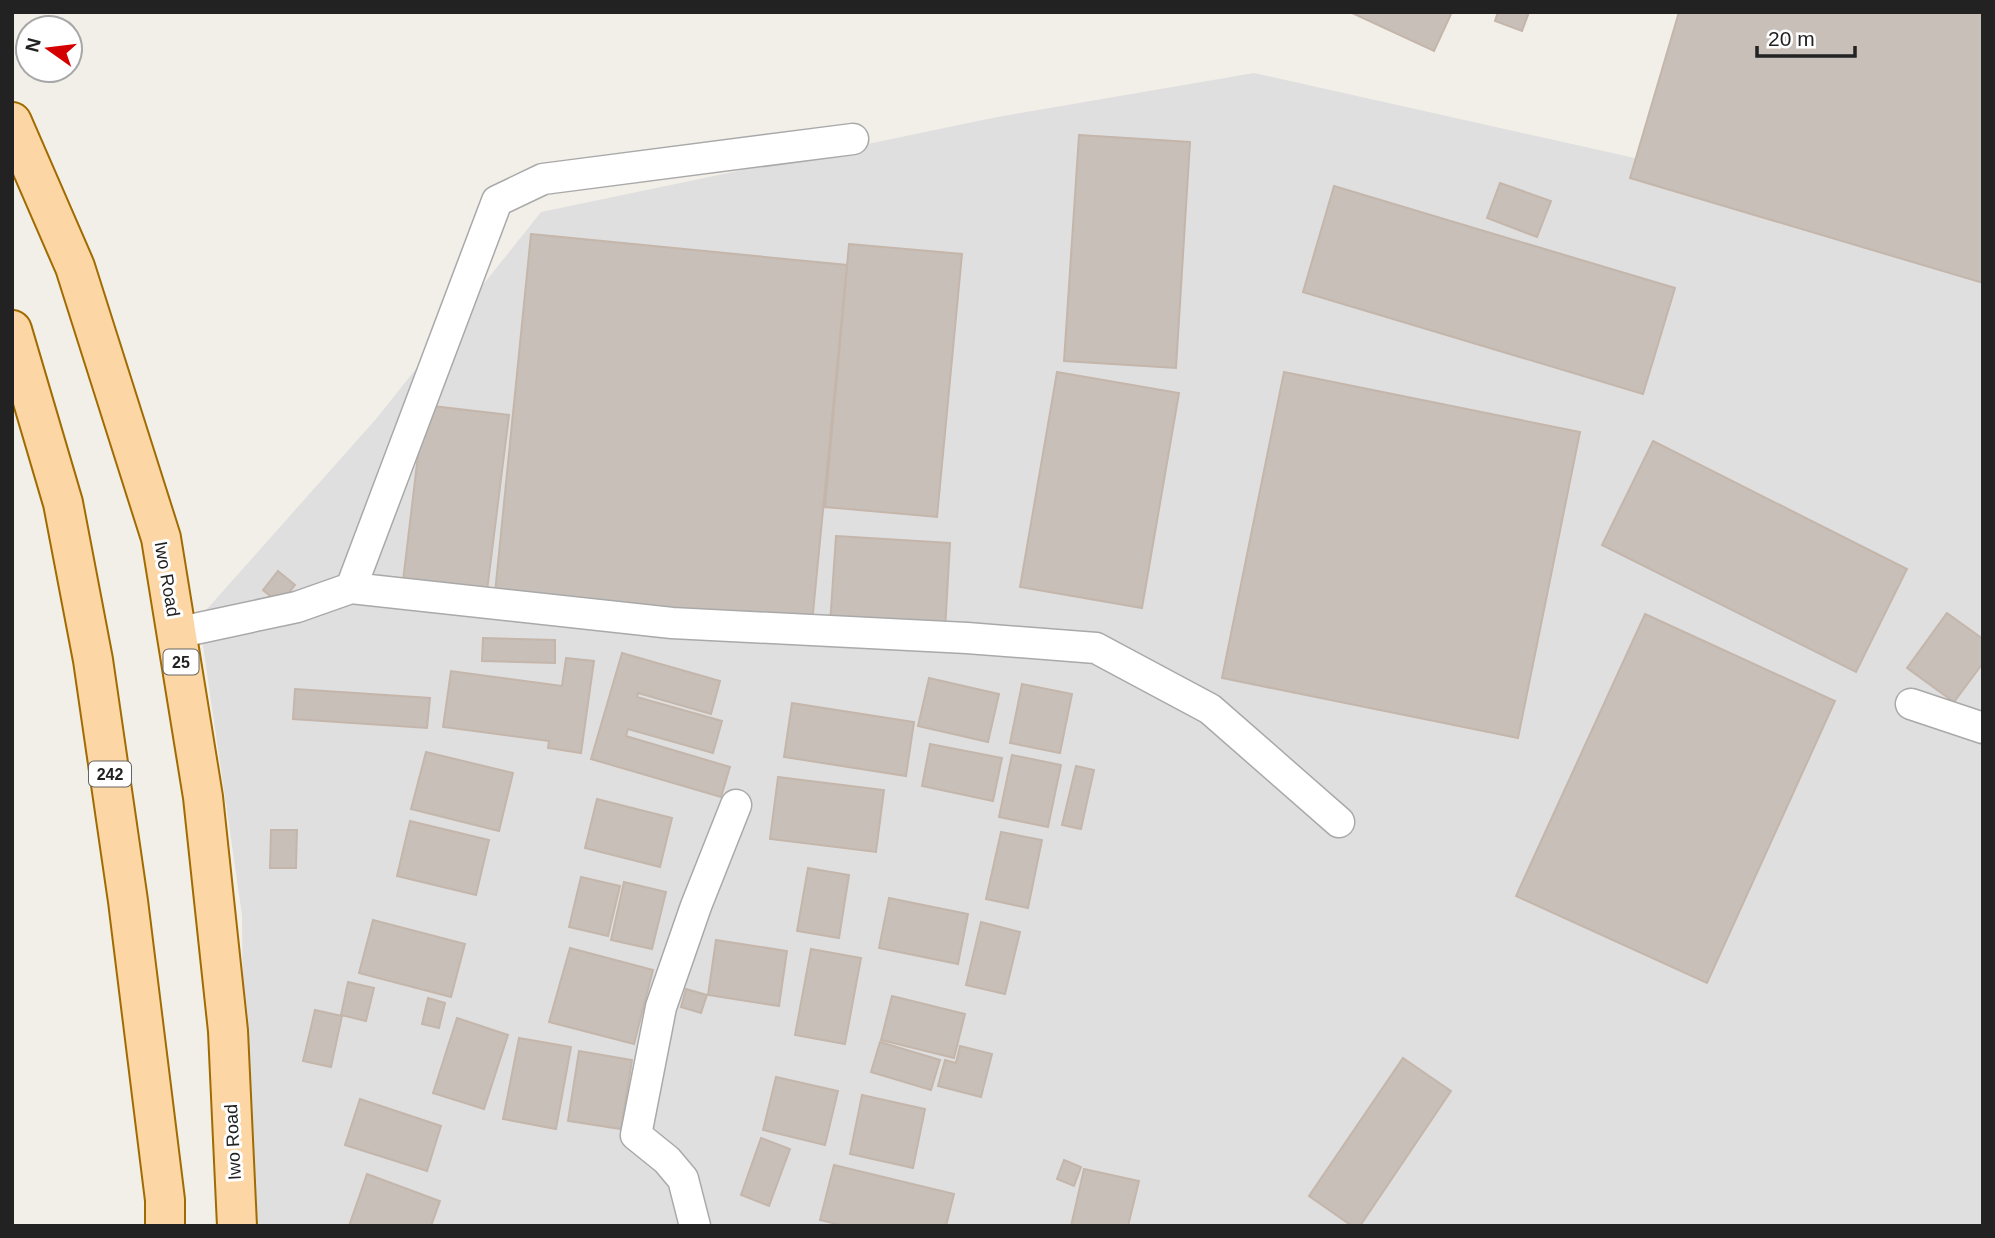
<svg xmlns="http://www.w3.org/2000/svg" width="1995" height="1238" font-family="Arial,sans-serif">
<rect width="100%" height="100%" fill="#f2efe9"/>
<path fill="#e0dfdf" d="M 1254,73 L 1934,225 L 1983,118 L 1983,1226 L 245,1226 L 242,915 L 199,618 L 376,419 L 541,212 L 997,117 Z"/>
<path fill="#c7bfb8" stroke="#c4b6ab" stroke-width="2" d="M 1350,12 L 1452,12 L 1434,51 Z
M 1498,12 L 1529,12 L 1522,31 L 1495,21 Z
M 1679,12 L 1983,12 L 1983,283 L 1630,178 Z
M 1079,135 L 1190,142 L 1176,368 L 1064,361 Z
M 1500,183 L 1551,201 L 1537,237 L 1487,218 Z
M 1334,186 L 1675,288 L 1643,394 L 1303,292 Z
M 531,234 L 847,265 L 812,623 L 495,593 Z
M 849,244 L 962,254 L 937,517 L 825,507 Z
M 1057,372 L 1179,393 L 1142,608 L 1020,587 Z
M 1284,372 L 1580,432 L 1518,738 L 1222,678 Z
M 424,405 L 509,415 L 487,591 L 403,581 Z
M 1653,441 L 1907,569 L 1856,672 L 1602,545 Z
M 836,536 L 950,543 L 945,631 L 830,624 Z
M 278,571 L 295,585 L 280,604 L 263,590 Z
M 1947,613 L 1983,639 L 1983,663 L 1954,702 L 1907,668 Z
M 1645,614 L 1835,701 L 1707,983 L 1516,896 Z
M 483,638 L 555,640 L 555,663 L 482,661 Z
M 622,653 L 720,681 L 711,714 L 638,693 L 637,697 L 722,721 L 713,753 L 628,729 L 626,736 L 730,767 L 721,797 L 591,759 Z
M 566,658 L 594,661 L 581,753 L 548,748 L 549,741 L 443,727 L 451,671 L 562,686 Z
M 929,678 L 999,694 L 988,742 L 918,726 Z
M 1022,684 L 1072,694 L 1060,753 L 1010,743 Z
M 295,689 L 430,698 L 427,728 L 293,719 Z
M 792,703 L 914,722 L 906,776 L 784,757 Z
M 930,744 L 1002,758 L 993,801 L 922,786 Z
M 426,752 L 513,773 L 499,831 L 411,809 Z
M 1012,755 L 1061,765 L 1048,827 L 999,817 Z
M 1076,766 L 1094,770 L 1081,829 L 1062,825 Z
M 778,777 L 884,790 L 876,852 L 770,839 Z
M 597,799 L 672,818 L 660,867 L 585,848 Z
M 410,821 L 489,840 L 476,895 L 397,876 Z
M 271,830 L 297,830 L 296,868 L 270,868 Z
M 1001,832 L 1042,840 L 1028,908 L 986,899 Z
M 808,868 L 849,875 L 839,938 L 797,931 Z
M 581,877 L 620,886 L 608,936 L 569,927 Z
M 624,882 L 666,892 L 652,949 L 611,940 Z
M 889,898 L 968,914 L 958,964 L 879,948 Z
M 373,920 L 465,944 L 451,997 L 359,973 Z
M 981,922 L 1020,932 L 1005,994 L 966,985 Z
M 716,940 L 787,951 L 779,1006 L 708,995 Z
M 570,948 L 653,970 L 634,1044 L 549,1022 Z
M 811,949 L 861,958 L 845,1044 L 795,1035 Z
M 348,982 L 374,988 L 366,1021 L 341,1015 Z
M 686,989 L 707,995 L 701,1013 L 681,1007 Z
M 892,996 L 965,1014 L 954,1058 L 881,1040 Z
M 428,998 L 445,1003 L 439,1028 L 422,1024 Z
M 315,1010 L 342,1016 L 331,1067 L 303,1061 Z
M 457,1018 L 508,1035 L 484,1109 L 433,1093 Z
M 519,1038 L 571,1047 L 556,1129 L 503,1119 Z
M 880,1042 L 940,1060 L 931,1090 L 871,1072 Z
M 960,1046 L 992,1054 L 981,1097 L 938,1086 L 945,1060 L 956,1063 Z
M 579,1051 L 632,1060 L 621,1129 L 568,1121 Z
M 1403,1058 L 1451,1091 L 1360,1226 L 1352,1226 L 1309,1196 Z
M 776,1077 L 838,1091 L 825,1145 L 763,1130 Z
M 862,1095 L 925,1109 L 913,1168 L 850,1154 Z
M 360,1099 L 441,1126 L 427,1171 L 345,1145 Z
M 761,1138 L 790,1149 L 769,1206 L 741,1195 Z
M 1064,1160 L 1081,1167 L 1074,1186 L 1057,1179 Z
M 834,1165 L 954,1194 L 946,1226 L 845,1226 L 820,1220 Z
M 1084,1169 L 1139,1181 L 1128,1226 L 1071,1226 Z
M 367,1174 L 440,1201 L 431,1226 L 349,1226 Z"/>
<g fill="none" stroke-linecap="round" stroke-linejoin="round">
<g stroke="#a9a9a9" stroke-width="33">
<path id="minor" d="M 351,588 L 497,201 L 543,179 L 853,139
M 176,633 L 297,607 L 351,588 L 672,623 L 967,638 L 1096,648 L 1210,709 L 1339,822
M 1911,704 L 1983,728
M 695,1226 L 683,1179 L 667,1160 L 636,1135 L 661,1007 L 696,906 L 736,805"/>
</g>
<g stroke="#a06b00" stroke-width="42">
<path id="primary" d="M 12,122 L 75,267 L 161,538 L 203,797 L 228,1031 L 237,1226
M 12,330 L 63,503 L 93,660 L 128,901 L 165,1200 L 165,1226"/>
</g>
<use href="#minor" stroke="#fff" stroke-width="30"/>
<use href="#primary" stroke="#fcd6a4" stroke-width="38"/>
</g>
<g text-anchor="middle" stroke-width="6" stroke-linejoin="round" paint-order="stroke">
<g fill="#fff" stroke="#646464" stroke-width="2">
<rect x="163.5" y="649.5" width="35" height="25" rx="5"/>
<rect x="89" y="761.5" width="42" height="25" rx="5"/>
</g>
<g font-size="16" font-weight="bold" fill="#222">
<text x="181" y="668">25</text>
<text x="110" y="780">242</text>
</g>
<g font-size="18" fill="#222" stroke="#fff">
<text transform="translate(167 579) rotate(80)" y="6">Iwo Road</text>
<text transform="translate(233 1142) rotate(-93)" y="6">Iwo Road</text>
</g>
</g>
<rect width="1995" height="1238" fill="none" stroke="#222222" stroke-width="28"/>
<g transform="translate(49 49) rotate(284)"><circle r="33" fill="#ffffff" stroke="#a7a7a7" stroke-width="2"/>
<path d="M0-5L12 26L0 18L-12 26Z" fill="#d40000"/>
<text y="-10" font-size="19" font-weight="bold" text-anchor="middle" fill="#222222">N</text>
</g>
<path d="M1757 46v10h98v-10" fill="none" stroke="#222222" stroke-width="3.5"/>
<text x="1768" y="46" font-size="21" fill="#222222" stroke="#ffffff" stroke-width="5" paint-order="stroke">20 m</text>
</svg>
